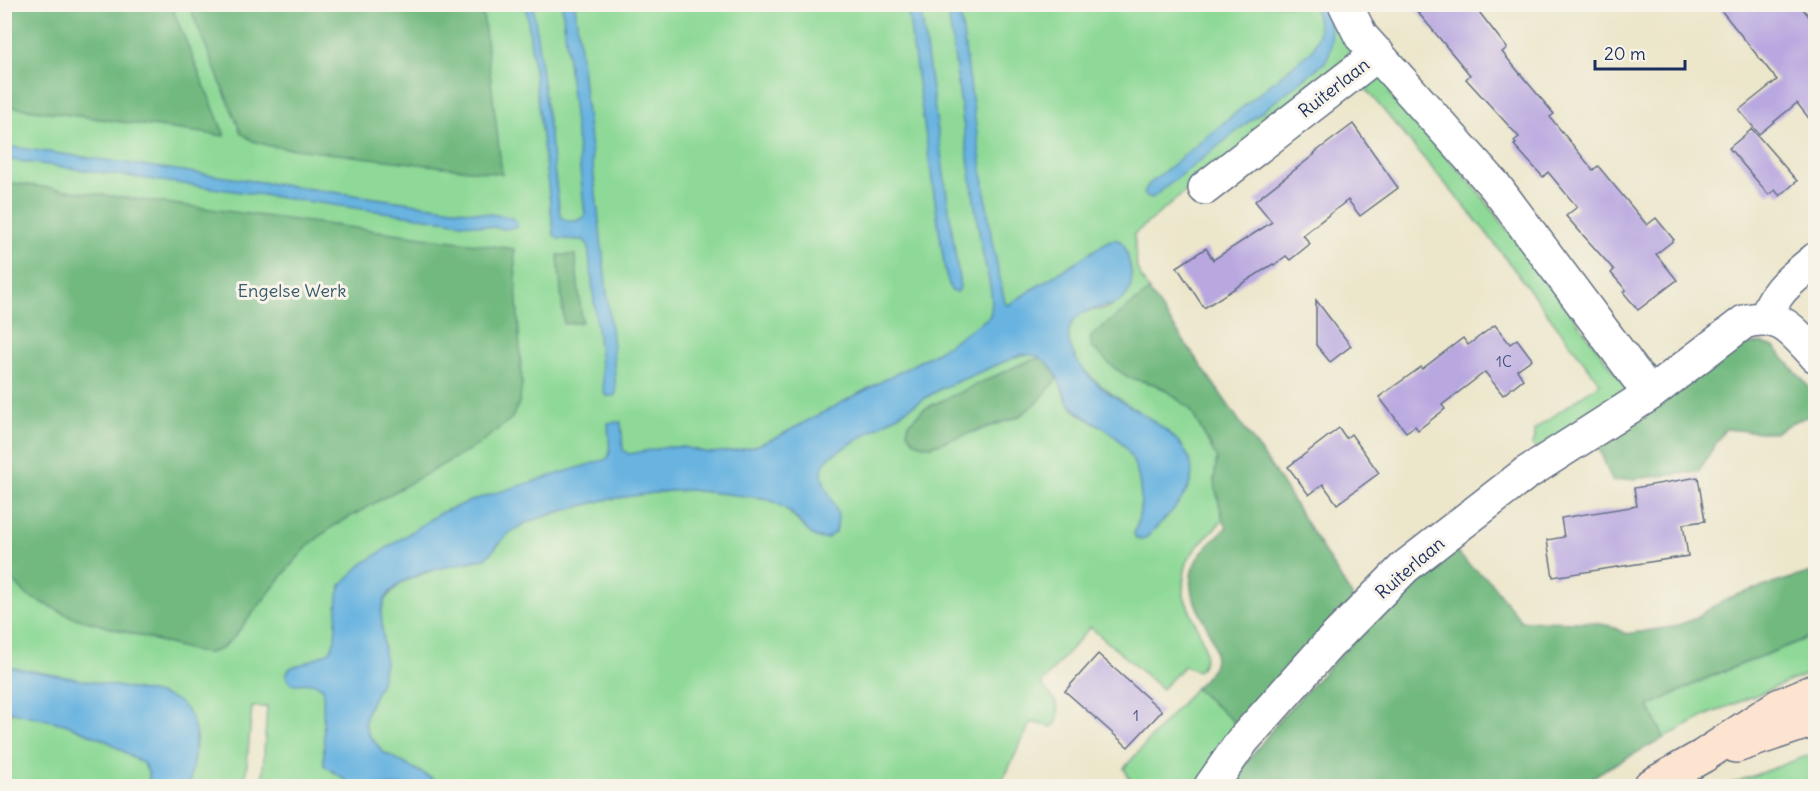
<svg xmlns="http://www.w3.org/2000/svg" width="1820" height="791" font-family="Delius,sans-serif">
<rect width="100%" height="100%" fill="#f7f3e8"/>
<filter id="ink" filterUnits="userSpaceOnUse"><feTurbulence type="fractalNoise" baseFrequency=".0167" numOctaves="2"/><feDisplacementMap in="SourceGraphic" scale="12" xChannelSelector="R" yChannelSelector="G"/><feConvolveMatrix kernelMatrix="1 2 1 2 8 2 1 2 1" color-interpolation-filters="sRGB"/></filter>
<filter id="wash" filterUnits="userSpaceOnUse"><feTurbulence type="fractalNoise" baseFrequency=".008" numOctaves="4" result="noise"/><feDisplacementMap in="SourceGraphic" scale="24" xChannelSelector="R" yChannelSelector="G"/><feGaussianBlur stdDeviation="1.35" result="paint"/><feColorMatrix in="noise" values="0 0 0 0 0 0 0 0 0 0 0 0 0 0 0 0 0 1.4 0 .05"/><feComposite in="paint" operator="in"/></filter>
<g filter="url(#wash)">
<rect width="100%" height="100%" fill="#ece6cb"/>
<path fill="#8ed997" stroke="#54847a" stroke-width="1.5" d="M 5,5 L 1321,5 L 1324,35 L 1306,79 L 1329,22 L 1325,5 L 1338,5 L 1355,52 L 1134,234 L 1137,269 L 1149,291 L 1091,336 L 1090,340 L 1130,378 L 1154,384 L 1165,390 L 1190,409 L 1217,458 L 1214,481 L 1223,520 C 1211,533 1193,547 1187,563 C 1184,573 1182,584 1184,595 C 1189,618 1218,652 1198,671 L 1184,666 L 1162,689 L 1090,627 L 1041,684 C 1052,696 1064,707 1056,724 L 1051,727 L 1031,722 L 1000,786 L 446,786 L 383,752 L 369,735 L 365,724 L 367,711 L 381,682 L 381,612 L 385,599 L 402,582 L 438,568 L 486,558 L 509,533 L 525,523 L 555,513 L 604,500 L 630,496 L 668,491 L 690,490 L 764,498 L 783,506 L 802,525 L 836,511 C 831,501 817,475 822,464 C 823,463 829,457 829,457 L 940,389 L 1020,355 L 1031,353 L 1043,357 L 1021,364 L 996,377 L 931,446 L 1018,417 L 1039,401 L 1058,377 C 1061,385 1063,396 1068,403 C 1078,417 1093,421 1106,429 C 1141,452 1148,498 1134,534 L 1136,538 L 1141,540 L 1148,536 L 1158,525 L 1182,446 C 1178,442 1174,437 1169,433 C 1144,411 1043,365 1073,319 C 1082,307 1101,313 1112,306 C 1115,303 1118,298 1120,295 C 1135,276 1132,270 1125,248 L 783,461 L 657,472 L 388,566 L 324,706 L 324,765 L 354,786 L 262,786 L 267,707 L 252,707 L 245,786 L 189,786 L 197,735 L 5,685 Z
M 1370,73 L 1397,86 L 1389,94 L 1478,191 L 1629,390 L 1538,452 L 1532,444 L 1535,439 L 1534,430 L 1600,383 L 1485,231 L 1358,80 Z
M 1815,635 L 1815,671 L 1707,715 L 1664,738 L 1649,706 L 1707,678 Z
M 1195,688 L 1240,727 L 1200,786 L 1133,786 L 1124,768 Z
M 14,711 L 65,724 L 107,741 L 144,764 L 149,774 L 149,786 L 5,786 L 5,717 Z
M 1815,753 L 1815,786 L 1725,786 Z"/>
<path fill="#72b980" stroke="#46746f" stroke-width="1.5" d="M 5,4 L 171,5 L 225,136 L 5,106 Z
M 189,5 L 482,5 L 502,174 L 270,146 L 253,141 L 241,133 Z
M 5,182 L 514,249 L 522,385 L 519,403 L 512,418 L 478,445 L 332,527 L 309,545 L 292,564 L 233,638 L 221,649 L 209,653 L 198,652 L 72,617 L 28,596 L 5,573 Z
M 558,255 L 575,255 L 582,322 L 564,324 Z
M 1149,291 L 1274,471 L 1355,601 L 1240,727 L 1195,688 C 1201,682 1209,675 1213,667 C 1226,630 1174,602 1196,561 C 1203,548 1217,537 1227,527 L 1223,520 L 1214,481 L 1217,458 L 1190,409 L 1165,389 L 1154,384 L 1130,378 L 1114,368 L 1091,346 L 1091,336 Z
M 1762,343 L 1774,347 L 1815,394 L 1815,414 L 1793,422 L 1774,433 L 1725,429 L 1698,472 L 1612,481 L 1598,446 L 1740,345 Z
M 1043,357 L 1058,377 L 1039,401 L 1018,417 L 931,446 C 919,445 913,443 907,431 L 909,423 L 924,409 L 1021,364 Z
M 1453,548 L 1468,564 L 1489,580 L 1521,621 L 1590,622 L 1611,626 L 1626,634 L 1672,627 L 1692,620 L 1716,605 L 1736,595 L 1815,571 L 1815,635 L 1707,678 L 1649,706 L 1664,738 L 1604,770 L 1579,786 L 1229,786 L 1281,718 L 1396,596 Z"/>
<path fill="#67b3e0" stroke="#41719f" stroke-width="1.5" d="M 526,5 L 533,5 L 560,215 C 565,224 574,222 582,219 L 585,215 L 562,5 L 575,5 L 613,347 L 616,393 L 614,396 L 606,396 L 604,392 L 588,245 L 584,240 L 559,239 L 554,235 Z
M 907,5 L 920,5 L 960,287 L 958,292 L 951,291 L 945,271 Z
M 947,5 L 959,5 L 992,241 L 1005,303 L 1008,305 L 1110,240 C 1119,238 1124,243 1126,251 C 1151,327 1083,292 1070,327 C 1068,333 1068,339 1070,345 C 1076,364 1091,380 1106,391 C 1133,411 1204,440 1190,483 C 1183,503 1162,521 1148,536 L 1141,540 L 1136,538 L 1134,534 C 1148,498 1141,454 1107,430 C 1094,421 1081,417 1070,404 C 1066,400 1065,393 1062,388 C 1054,368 1044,351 1020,355 L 940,389 L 829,457 C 812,474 831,493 837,512 C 839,519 837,524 836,531 L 826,539 C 808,539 801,521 789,511 C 781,505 773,501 764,498 L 690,490 L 668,491 L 604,500 L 555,513 L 525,523 L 509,533 L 486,558 L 424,572 L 402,582 L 391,591 L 385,599 L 381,612 L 385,663 L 381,682 L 367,711 L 365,724 L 369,735 L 383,752 L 446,786 L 354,786 L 324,765 L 323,688 L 315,683 L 292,684 L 287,679 L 286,674 L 290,668 L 308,662 L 329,652 L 332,648 L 335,639 L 338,595 L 341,585 L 361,565 L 440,513 L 476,499 L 607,459 L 610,453 L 608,423 L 621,422 L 623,450 L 629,454 L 667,447 L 683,447 L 709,453 L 733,451 L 753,447 L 777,437 L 937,352 L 989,317 C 997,301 985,267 982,250 C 968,168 959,86 947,5 Z
M 1314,5 L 1325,5 C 1329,25 1337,44 1325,62 L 1152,198 L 1146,196 L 1144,193 L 1148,185 L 1312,50 C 1323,34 1318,22 1314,5 Z
M 5,146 L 510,217 L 517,222 L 516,227 L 505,229 L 5,159 Z
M 4,666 L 155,693 C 162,695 171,697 177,701 C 206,721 193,758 189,786 L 149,786 L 149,774 L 144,764 L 107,741 L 65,724 L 5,710 Z"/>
<g id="blocks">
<path fill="#b9a8e0" d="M 1411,4 L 1473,4 L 1507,48 L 1502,52 L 1554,114 L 1550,117 L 1593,170 L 1598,166 L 1647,225 L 1656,218 L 1674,240 L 1656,254 L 1677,280 L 1638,310 L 1623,292 L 1626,290 L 1611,273 L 1614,270 L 1566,216 L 1577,207 L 1548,172 L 1543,177 L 1514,145 L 1516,144 L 1514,141 L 1519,137 L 1466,79 L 1470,75 Z
M 1716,4 L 1799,4 L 1815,24 L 1815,126 L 1797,103 L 1759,134 L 1739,110 L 1777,80 Z
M 1353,124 L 1398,188 L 1360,216 L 1348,200 L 1303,235 L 1310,244 L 1290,260 L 1286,256 L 1274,265 L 1273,264 L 1204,308 L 1177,267 L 1206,248 L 1213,260 L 1272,222 L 1255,201 L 1315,154 L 1314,153 Z
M 1752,129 L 1797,181 L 1780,196 L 1775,190 L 1769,195 L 1729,148 Z
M 1316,300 L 1351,346 L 1330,362 L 1316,345 Z
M 1495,325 L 1510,344 L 1517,339 L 1532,359 L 1517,370 L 1523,379 L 1503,395 L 1485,372 L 1442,405 L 1445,409 L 1418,430 L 1415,426 L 1406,432 L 1379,397 L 1421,367 L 1422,369 L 1463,338 L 1468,345 Z
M 1339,428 L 1346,438 L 1351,434 L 1379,473 L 1337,504 L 1323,484 L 1309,495 L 1288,467 Z
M 1698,477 L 1705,521 L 1683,524 L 1688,556 L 1553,577 L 1547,540 L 1564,537 L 1561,518 L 1637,506 L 1634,488 Z
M 1098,654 L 1162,711 L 1128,747 L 1065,691 Z"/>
</g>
</g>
<g filter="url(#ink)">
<use href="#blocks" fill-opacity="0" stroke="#646f84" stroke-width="1.5"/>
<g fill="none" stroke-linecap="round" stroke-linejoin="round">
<g stroke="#646f84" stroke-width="36">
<path id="street" d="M 1345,4 L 1361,36 L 1495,186 L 1650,394
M 1205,188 L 1378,54
M 1767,318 C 1773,290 1795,277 1816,259
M 1211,786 L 1243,740 L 1327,646 L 1405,567 L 1525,474 L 1650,394 L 1744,322 C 1780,311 1793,331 1816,356"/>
</g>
<g stroke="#646f84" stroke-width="36">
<path id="secondary" d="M 1736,746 L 1816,719
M 1650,786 L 1703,756 L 1778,706 L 1816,690"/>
</g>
<use href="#street" stroke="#fff" stroke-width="33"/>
<use href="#secondary" stroke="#fde4d1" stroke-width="33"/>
</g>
</g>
<g text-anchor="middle" stroke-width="6" stroke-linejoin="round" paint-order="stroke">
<g font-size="15" fill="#424d7e">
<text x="1504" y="367">1C</text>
<text x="1136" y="721">1</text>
</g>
<g font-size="18" fill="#1b2f5e" stroke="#f7f3e8">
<text transform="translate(1334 88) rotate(-38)" y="6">Ruiterlaan</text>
<text transform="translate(1410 568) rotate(-41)" y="6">Ruiterlaan</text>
</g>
<g font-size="18" fill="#385a6c" stroke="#f7f3e8">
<text x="292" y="297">Engelse Werk</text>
</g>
</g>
<rect width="1820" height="791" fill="none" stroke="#f7f3e8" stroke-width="24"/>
<path d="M1595 60v9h90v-9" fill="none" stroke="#1b2f5e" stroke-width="3"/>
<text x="1604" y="60" font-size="18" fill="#1b2f5e" stroke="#f7f3e8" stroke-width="4.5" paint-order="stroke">20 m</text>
</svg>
